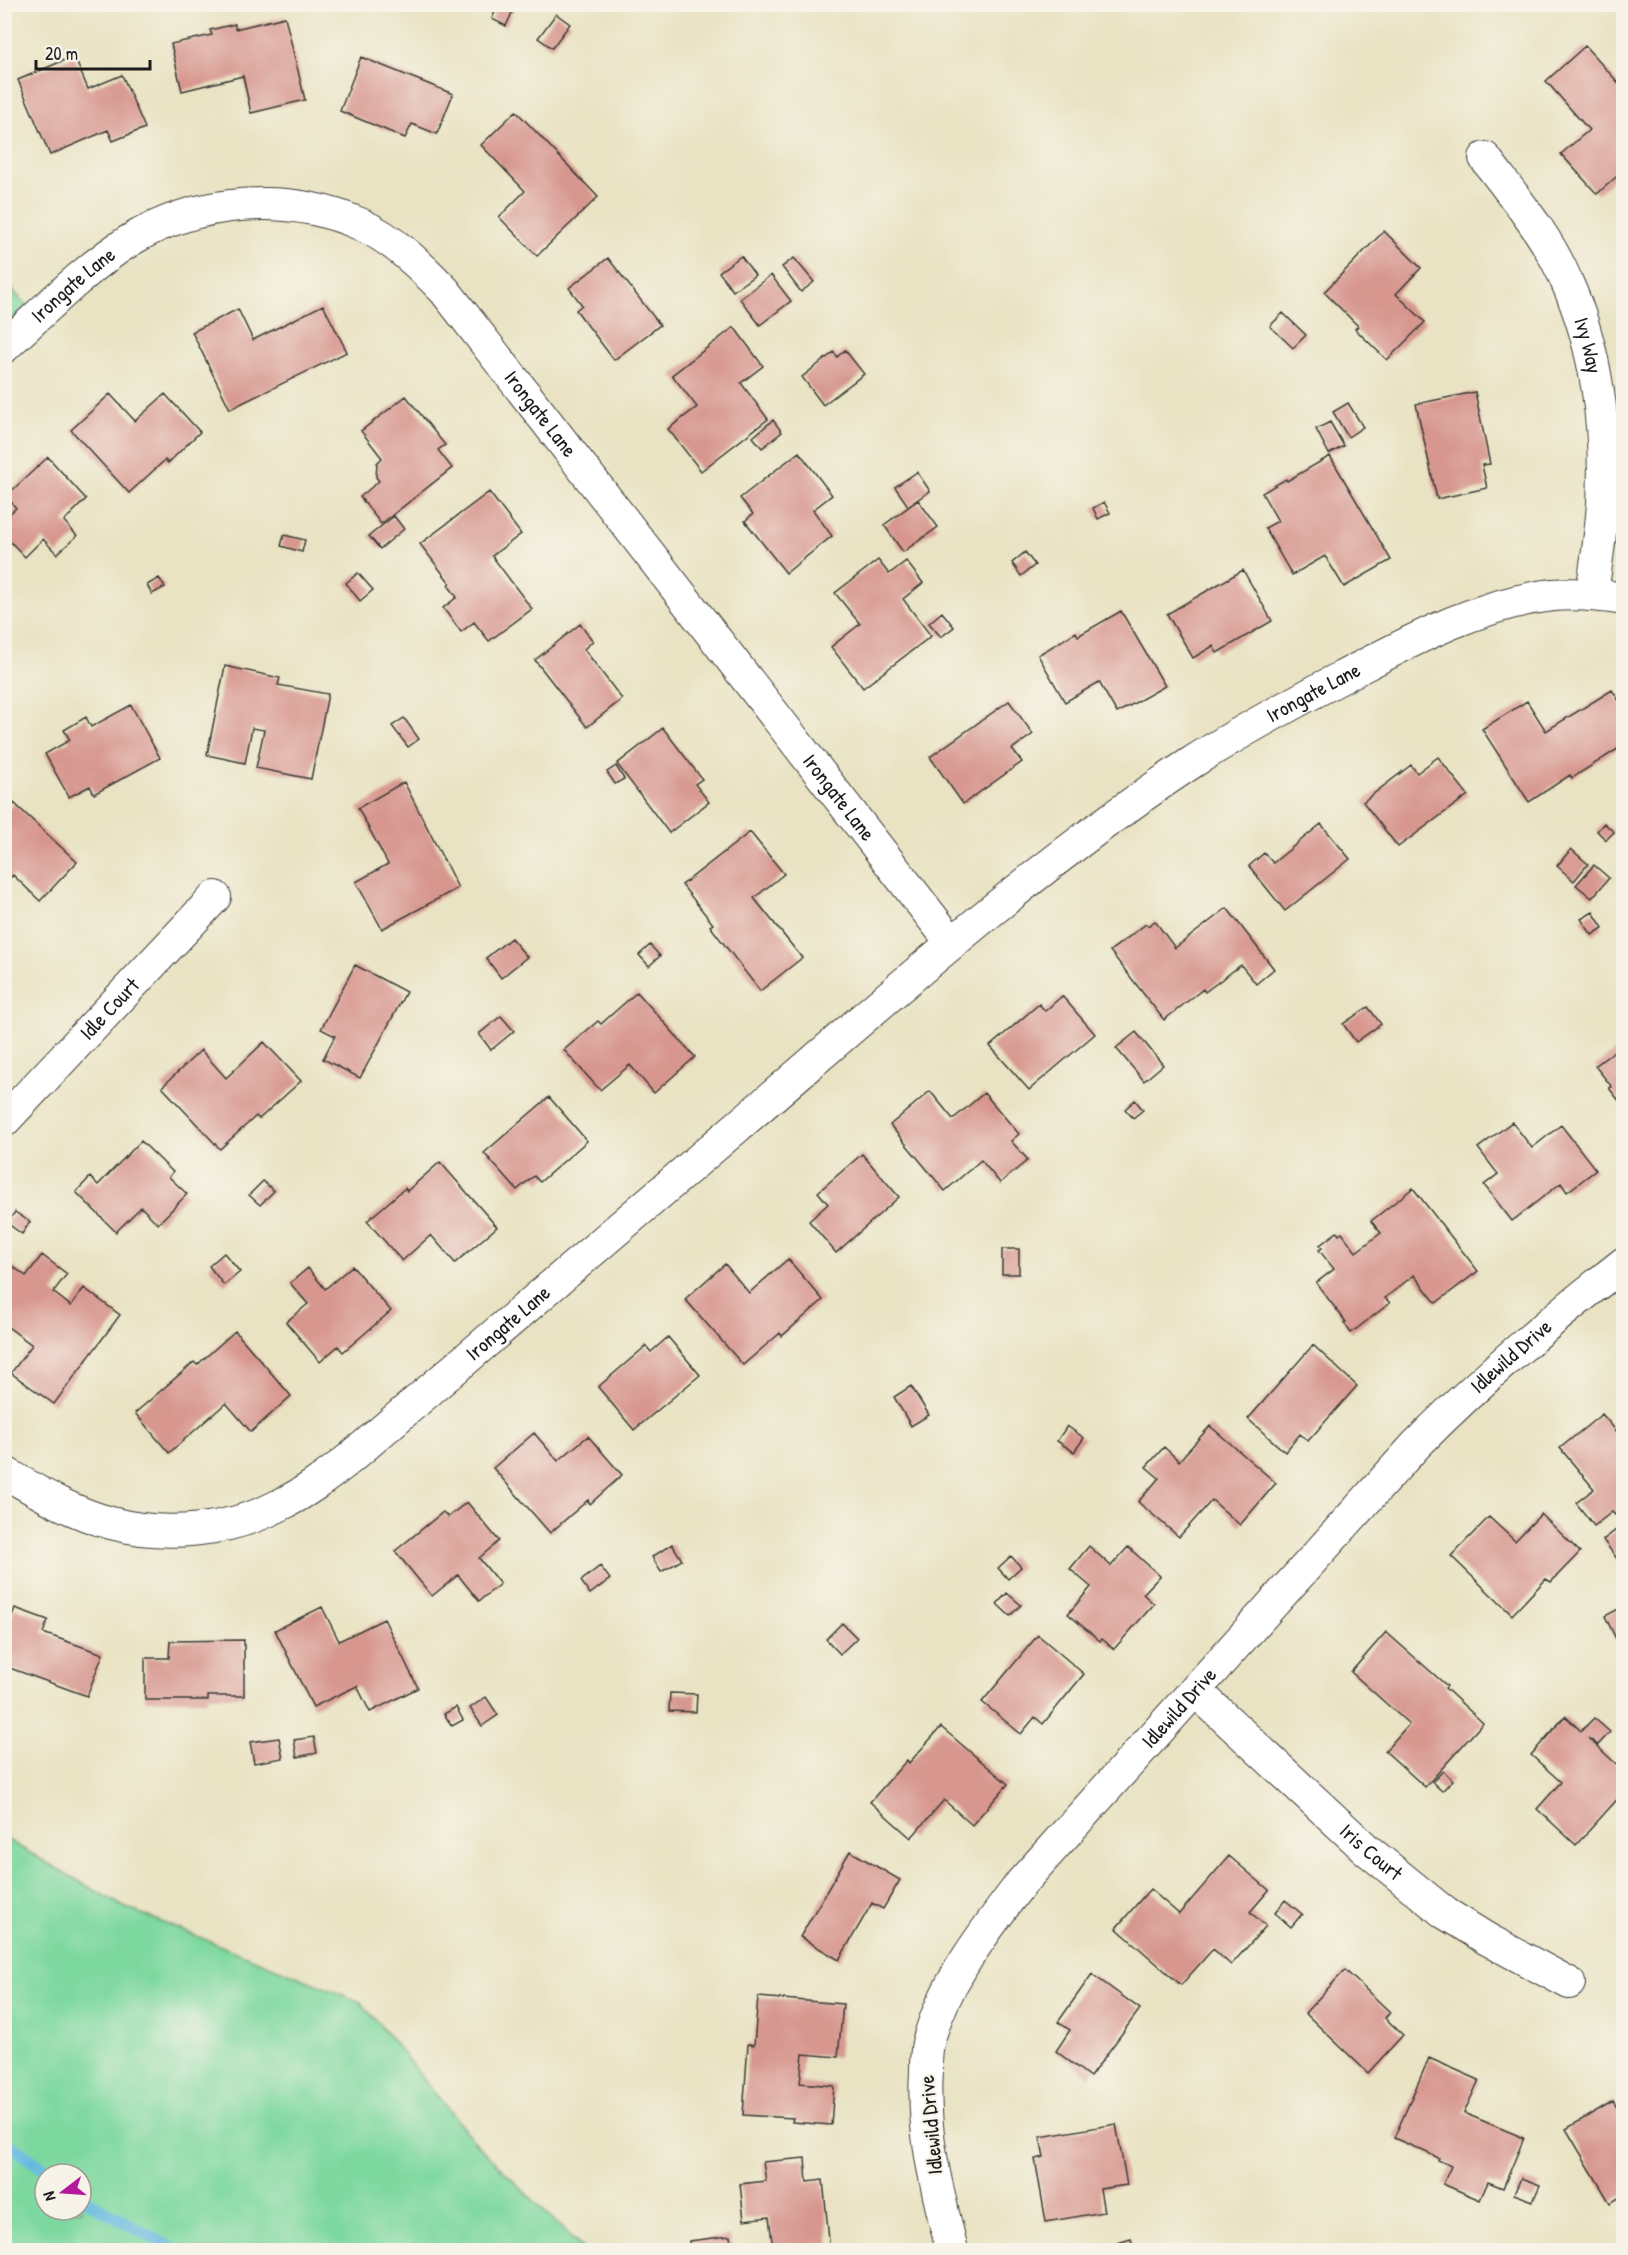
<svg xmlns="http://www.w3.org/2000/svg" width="1628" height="2255" font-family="'Patrick Hand',sans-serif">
<rect width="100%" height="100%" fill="#f7f3e8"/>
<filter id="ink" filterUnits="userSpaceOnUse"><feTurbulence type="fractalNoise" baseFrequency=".0167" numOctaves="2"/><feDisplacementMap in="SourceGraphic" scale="12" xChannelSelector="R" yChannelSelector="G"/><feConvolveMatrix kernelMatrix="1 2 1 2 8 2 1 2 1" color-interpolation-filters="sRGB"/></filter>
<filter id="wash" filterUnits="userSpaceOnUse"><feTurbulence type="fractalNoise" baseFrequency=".008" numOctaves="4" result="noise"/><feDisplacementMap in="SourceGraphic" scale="24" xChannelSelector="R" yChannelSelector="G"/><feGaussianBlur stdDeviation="1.35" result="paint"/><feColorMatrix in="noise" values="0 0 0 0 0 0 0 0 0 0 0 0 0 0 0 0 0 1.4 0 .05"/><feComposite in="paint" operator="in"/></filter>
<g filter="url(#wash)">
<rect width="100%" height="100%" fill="#e9e3c3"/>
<path fill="#7dd89f" stroke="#4c7a5e" stroke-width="1.5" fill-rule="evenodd" d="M 4,281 L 27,306 L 4,326 Z
M 4,1838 L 124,1907 L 361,2002 L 477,2145 L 584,2250 L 5,2250 ZM 45,2174 L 81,2174 L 81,2210 L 45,2210 Z"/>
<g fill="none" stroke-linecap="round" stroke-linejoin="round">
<path stroke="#65bae1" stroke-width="12" d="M 4,2141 L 51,2174
M 81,2196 L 99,2208 L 175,2250"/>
</g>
<g id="blocks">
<path fill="#d7978f" d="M 498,4 L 516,4 L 506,26 L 492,19 Z
M 556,14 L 570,24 L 552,48 L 538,38 Z
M 285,17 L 305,100 L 251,113 L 243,76 L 182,91 L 171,44 L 212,35 L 210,30 L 235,24 L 235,29 Z
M 1585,46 L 1624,89 L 1624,170 L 1597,194 L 1561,154 L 1589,130 L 1546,81 Z
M 74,56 L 88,89 L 122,75 L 145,128 L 113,141 L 108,130 L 50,155 L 18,80 Z
M 361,57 L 453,94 L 437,134 L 412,124 L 405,138 L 340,111 Z
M 516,111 L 598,197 L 537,256 L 499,217 L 525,191 L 481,145 Z
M 1384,231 L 1421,268 L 1396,294 L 1425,322 L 1387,360 L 1355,329 L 1358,326 L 1324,292 Z
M 741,256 L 755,275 L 733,291 L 719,272 Z
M 608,258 L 660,325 L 614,360 L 576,310 L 582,305 L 569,288 Z
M 794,258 L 814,282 L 801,292 L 782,267 Z
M 771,275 L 791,301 L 760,325 L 740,299 Z
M 323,305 L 347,352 L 230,409 L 192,332 L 238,309 L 253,340 Z
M 1283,313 L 1306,335 L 1293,348 L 1270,326 Z
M 734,327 L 763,366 L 741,383 L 768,419 L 701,471 L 668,429 L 697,407 L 672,375 Z
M 845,350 L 864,374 L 823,405 L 802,377 L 834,352 L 837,357 Z
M 1475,392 L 1490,464 L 1482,465 L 1487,488 L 1437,499 L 1416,404 Z
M 110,394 L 135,421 L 165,394 L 200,432 L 168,463 L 165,460 L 129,493 L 71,430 Z
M 406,396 L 445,445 L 438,450 L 452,468 L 381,524 L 360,497 L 379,481 L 376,477 L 377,463 L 382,458 L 361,431 Z
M 1348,403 L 1363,427 L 1348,437 L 1333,412 Z
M 773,420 L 782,432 L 762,448 L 753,437 Z
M 1330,422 L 1344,446 L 1329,454 L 1316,429 Z
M 799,452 L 832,495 L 813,510 L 832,536 L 786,573 L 745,521 L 753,514 L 740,498 Z
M 1330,456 L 1391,560 L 1344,587 L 1325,556 L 1292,575 L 1265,528 L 1278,521 L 1262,493 L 1286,479 L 1287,481 Z
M 48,457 L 86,499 L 64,521 L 77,536 L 57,554 L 43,539 L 25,557 L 4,535 L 4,519 L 16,508 L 6,496 Z
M 917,472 L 930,491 L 908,506 L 895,487 Z
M 489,492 L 521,534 L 492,556 L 532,609 L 489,641 L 474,622 L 461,632 L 443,608 L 457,597 L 448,585 L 450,583 L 420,544 Z
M 918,500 L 938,527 L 903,552 L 884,525 Z
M 1104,502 L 1110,513 L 1098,519 L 1093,508 Z
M 394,516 L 404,529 L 380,549 L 369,536 Z
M 284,535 L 305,540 L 302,552 L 281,546 Z
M 1025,552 L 1035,565 L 1021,576 L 1012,563 Z
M 878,560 L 889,574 L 906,561 L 923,583 L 903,599 L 931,636 L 863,688 L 831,647 L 860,624 L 835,593 Z
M 1243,570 L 1272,621 L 1217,653 L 1213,646 L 1193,658 L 1167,614 Z
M 358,573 L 373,590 L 360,601 L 346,583 Z
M 159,578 L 165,587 L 152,594 L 147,585 Z
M 1121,611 L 1165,686 L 1117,713 L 1099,682 L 1065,702 L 1038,655 L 1076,632 L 1078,636 Z
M 942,612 L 954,627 L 941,637 L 929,623 Z
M 580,624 L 593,641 L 584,649 L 622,699 L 587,727 L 535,660 Z
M 225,666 L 280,678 L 278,685 L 328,694 L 311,779 L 256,768 L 264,730 L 252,728 L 245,763 L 207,755 Z
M 1612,690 L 1624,708 L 1624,745 L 1572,778 L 1570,775 L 1529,802 L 1482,729 L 1527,701 L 1546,731 Z
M 1009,701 L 1033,734 L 1012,749 L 1022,762 L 963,804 L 930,757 Z
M 131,705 L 160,758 L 94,794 L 90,786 L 69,797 L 45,754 L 70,740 L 64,730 L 86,717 L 91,727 Z
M 404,718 L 419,739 L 408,747 L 392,726 Z
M 663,728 L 702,779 L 695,784 L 709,802 L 669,833 L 617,764 Z
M 1438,757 L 1468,795 L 1398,847 L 1363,802 L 1411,765 L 1417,773 Z
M 616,766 L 624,779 L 615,784 L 607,772 Z
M 404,782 L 458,888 L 382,929 L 356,882 L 388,864 L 358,808 Z
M 14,803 L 77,862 L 40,901 L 13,875 L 4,884 L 4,813 Z
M 1604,823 L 1614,832 L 1606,840 L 1597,831 Z
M 1321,824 L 1350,859 L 1285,911 L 1249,866 L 1264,853 L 1273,863 Z
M 750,832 L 784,874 L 754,898 L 802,958 L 760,991 L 710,926 L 713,924 L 682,885 Z
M 1571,849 L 1588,864 L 1574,881 L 1557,866 Z
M 1594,865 L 1609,878 L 1592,898 L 1576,885 Z
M 1227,908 L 1274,969 L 1256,984 L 1241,965 L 1205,992 L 1203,989 L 1164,1020 L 1110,951 L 1146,924 L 1148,926 L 1155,921 L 1175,948 Z
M 1593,912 L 1603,928 L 1592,935 L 1581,919 Z
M 511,938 L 527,957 L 501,978 L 486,958 Z
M 650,945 L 660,956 L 649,966 L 639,955 Z
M 355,965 L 406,992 L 360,1078 L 323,1059 L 335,1036 L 321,1029 Z
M 637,992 L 695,1057 L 654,1093 L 630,1065 L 600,1090 L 564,1050 L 598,1021 L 601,1024 Z
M 1062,996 L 1095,1034 L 1029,1090 L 990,1046 L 1039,1004 L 1045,1011 Z
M 1368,1007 L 1381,1024 L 1356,1042 L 1343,1024 Z
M 501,1016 L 514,1031 L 491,1050 L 479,1034 Z
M 1136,1032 L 1163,1065 L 1144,1081 L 1116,1048 Z
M 264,1042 L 301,1081 L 259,1119 L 256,1116 L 220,1149 L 162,1087 L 201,1050 L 226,1078 Z
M 1624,1044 L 1624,1107 L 1609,1088 L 1612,1087 L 1595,1066 Z
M 930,1091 L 953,1119 L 984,1093 L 1019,1134 L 1011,1141 L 1028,1160 L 1000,1183 L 981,1160 L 945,1191 L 890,1125 Z
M 549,1097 L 587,1141 L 540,1182 L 534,1176 L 517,1190 L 484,1153 Z
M 1135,1100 L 1143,1110 L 1133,1118 L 1125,1109 Z
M 1512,1122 L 1532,1148 L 1561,1125 L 1596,1170 L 1567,1192 L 1561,1183 L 1512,1221 L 1484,1185 L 1498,1174 L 1478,1148 Z
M 141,1141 L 173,1172 L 169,1177 L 187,1194 L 158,1224 L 141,1207 L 116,1232 L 76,1192 L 90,1177 L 98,1185 Z
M 862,1154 L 899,1197 L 836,1253 L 809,1221 L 828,1204 L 818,1192 Z
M 440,1162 L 497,1227 L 455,1263 L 431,1235 L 402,1261 L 367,1221 L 405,1188 L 407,1191 Z
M 263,1181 L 274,1191 L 260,1205 L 249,1195 Z
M 1413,1188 L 1478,1271 L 1436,1303 L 1414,1275 L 1385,1298 L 1390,1303 L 1351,1333 L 1344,1323 L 1346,1322 L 1316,1283 L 1334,1269 L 1319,1250 L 1322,1248 L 1320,1245 L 1337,1232 L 1339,1235 L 1342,1233 L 1356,1252 L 1381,1233 L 1371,1221 Z
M 15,1212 L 30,1222 L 22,1234 L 7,1223 Z
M 1002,1249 L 1019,1249 L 1019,1274 L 1002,1274 Z
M 224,1253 L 240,1272 L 224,1285 L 209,1266 Z
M 42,1255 L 67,1274 L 53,1292 L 71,1306 L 84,1288 L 120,1315 L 54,1404 L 11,1373 L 32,1345 L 4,1324 L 4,1260 L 26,1276 Z
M 788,1259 L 823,1300 L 782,1336 L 780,1333 L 743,1365 L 685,1299 L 725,1264 L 749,1293 Z
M 352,1266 L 391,1311 L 343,1352 L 338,1346 L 320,1362 L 286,1322 L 308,1304 L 290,1283 L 308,1268 L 325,1289 Z
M 235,1331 L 291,1396 L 251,1432 L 226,1403 L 169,1453 L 135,1413 L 194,1362 L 197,1365 Z
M 668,1337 L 700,1375 L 634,1430 L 598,1387 L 646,1346 L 651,1352 Z
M 1313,1345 L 1357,1386 L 1308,1441 L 1300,1434 L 1285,1452 L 1248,1419 Z
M 911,1386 L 929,1415 L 911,1426 L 894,1397 Z
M 1602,1414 L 1624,1440 L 1624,1508 L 1615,1515 L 1612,1512 L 1594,1526 L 1576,1503 L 1594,1489 L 1560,1448 Z
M 1067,1426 L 1084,1438 L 1074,1452 L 1057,1441 Z
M 1210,1426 L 1276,1483 L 1240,1525 L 1212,1500 L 1179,1537 L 1138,1502 L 1159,1478 L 1146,1467 L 1164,1447 L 1179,1461 Z
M 534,1433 L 558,1461 L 588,1436 L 622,1475 L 590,1504 L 588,1500 L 550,1533 L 493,1468 Z
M 467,1502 L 499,1541 L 479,1558 L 500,1584 L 479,1601 L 458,1575 L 432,1596 L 395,1551 L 443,1512 L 448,1517 Z
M 1541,1514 L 1580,1552 L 1551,1582 L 1546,1579 L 1512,1615 L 1451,1556 L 1489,1517 L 1515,1541 Z
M 1616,1530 L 1624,1539 L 1624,1555 L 1618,1560 L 1603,1540 Z
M 672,1544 L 682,1560 L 661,1572 L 652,1557 Z
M 1089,1546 L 1111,1566 L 1128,1547 L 1160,1576 L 1143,1594 L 1154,1604 L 1114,1649 L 1102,1639 L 1100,1641 L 1068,1614 L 1091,1587 L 1070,1569 Z
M 1011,1556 L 1021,1567 L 1008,1579 L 998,1568 Z
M 600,1566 L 610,1579 L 590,1594 L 581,1581 Z
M 1007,1593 L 1021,1605 L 1010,1616 L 997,1604 Z
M 1624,1606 L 1624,1635 L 1616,1639 L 1605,1616 Z
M 322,1607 L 339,1641 L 384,1619 L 418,1688 L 370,1712 L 357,1686 L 313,1707 L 275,1630 Z
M 15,1608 L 48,1620 L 43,1633 L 103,1654 L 87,1696 L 4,1666 L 4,1636 Z
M 842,1623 L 857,1638 L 840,1654 L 826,1639 Z
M 1386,1632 L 1447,1686 L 1445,1688 L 1483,1723 L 1425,1787 L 1385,1751 L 1409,1724 L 1351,1672 Z
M 1038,1635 L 1084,1674 L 1043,1724 L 1035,1717 L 1021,1734 L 982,1702 Z
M 244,1640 L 244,1696 L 208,1696 L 208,1700 L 145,1700 L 145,1658 L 169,1658 L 170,1641 Z
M 670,1693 L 697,1694 L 696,1712 L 669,1711 Z
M 486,1697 L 498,1715 L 482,1726 L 470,1708 Z
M 456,1707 L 463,1720 L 452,1726 L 444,1714 Z
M 1565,1716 L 1581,1731 L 1594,1718 L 1610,1732 L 1598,1745 L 1588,1738 L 1624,1771 L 1624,1792 L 1576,1845 L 1537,1809 L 1561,1782 L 1531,1755 Z
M 941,1727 L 1008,1784 L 972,1825 L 944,1800 L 911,1838 L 870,1802 L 907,1760 L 909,1763 Z
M 314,1737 L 317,1753 L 297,1757 L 294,1740 Z
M 279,1738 L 283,1758 L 254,1763 L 250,1742 Z
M 1443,1771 L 1453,1780 L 1442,1791 L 1432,1782 Z
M 850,1851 L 900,1880 L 883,1909 L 872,1903 L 839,1960 L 800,1937 Z
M 1229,1856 L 1269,1890 L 1250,1912 L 1266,1926 L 1231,1965 L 1213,1949 L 1181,1985 L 1116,1928 L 1150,1889 L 1179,1914 Z
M 1285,1900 L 1302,1914 L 1291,1927 L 1275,1913 Z
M 1345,1970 L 1390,2012 L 1385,2018 L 1403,2035 L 1368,2073 L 1305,2013 Z
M 1092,1974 L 1140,2009 L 1090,2077 L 1056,2051 L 1070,2030 L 1058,2022 Z
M 758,1997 L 843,2004 L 838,2057 L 803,2054 L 800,2083 L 834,2086 L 831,2125 L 792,2122 L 793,2118 L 743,2115 L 748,2044 L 754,2045 Z
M 1429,2058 L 1479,2080 L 1464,2113 L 1524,2138 L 1503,2188 L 1488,2182 L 1480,2200 L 1443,2184 L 1451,2166 L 1438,2160 L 1439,2158 L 1394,2138 Z
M 1613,2101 L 1624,2119 L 1624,2195 L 1610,2203 L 1566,2129 Z
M 1116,2124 L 1127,2185 L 1100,2189 L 1104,2212 L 1046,2222 L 1035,2159 L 1044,2157 L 1040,2137 Z
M 805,2158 L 807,2182 L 823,2180 L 830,2250 L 773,2250 L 769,2217 L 744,2220 L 740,2184 L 766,2181 L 763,2162 Z
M 1521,2178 L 1540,2185 L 1533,2201 L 1514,2194 Z
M 730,2236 L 732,2250 L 690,2250 L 689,2241 Z
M 1131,2239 L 1134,2250 L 1093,2250 Z"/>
</g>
</g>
<g filter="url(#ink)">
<use href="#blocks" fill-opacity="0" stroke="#3b3a35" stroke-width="1.5"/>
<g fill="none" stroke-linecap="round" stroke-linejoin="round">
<g stroke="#3b3a35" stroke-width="34">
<g id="street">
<path id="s1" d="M 1485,158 C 1514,197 1547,235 1566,280 C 1597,349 1607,428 1603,503 C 1601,534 1596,564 1592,594"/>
<path id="s2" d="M 4,347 C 44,311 83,270 129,241 C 197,199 287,192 360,224 C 393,239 420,265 445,291 L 952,943"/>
<path id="s3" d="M 4,1121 L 215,897"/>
<path id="s4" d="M 4,1472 C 38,1492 72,1513 111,1523 C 166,1538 230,1531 280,1505 C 305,1493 326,1477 348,1460 C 478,1349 607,1238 737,1127 C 884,1001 1029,870 1191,763 C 1239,732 1291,704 1342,677 C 1407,643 1478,603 1553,595 C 1577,593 1600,595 1624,599"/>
<path id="s5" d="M 1196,1691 L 1366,1849 L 1445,1913 L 1487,1939 L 1569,1983"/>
<path id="s6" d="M 952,2250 C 937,2189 922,2134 926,2071 C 926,2062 926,2052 928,2043 C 944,1982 985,1931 1022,1882 L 1416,1445 C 1481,1379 1551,1320 1624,1263"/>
</g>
</g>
<use href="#street" stroke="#fff" stroke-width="32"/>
</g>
</g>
<g text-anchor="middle" stroke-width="4.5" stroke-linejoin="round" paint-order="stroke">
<g font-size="21" fill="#1c1c1c" stroke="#f7f3e8">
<text dy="7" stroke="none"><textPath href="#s2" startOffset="93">Irongate Lane</textPath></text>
<text dy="7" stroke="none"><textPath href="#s1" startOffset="216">Ivy Way</textPath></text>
<text dy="7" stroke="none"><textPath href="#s2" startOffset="669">Irongate Lane</textPath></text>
<text dy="7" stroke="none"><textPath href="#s4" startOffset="1610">Irongate Lane</textPath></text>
<text dy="7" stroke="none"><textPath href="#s2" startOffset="1155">Irongate Lane</textPath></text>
<text dy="7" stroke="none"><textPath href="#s3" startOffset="154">Idle Court</textPath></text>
<text dy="7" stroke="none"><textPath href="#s4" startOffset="585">Irongate Lane</textPath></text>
<text dy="7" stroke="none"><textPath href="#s6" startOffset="1116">Idlewild Drive</textPath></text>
<text dy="7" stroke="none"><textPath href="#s6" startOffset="632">Idlewild Drive</textPath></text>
<text dy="7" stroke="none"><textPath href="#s5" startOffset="238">Iris Court</textPath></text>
<text transform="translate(931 2125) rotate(-95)" y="7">Idlewild Drive</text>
</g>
</g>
<rect width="1628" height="2255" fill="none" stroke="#f7f3e8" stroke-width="24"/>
<g transform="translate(63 2192) rotate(253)"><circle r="28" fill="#f7f3e8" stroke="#9f9d96" stroke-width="1.5"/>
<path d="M0-4.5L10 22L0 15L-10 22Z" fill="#b5179e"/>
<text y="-9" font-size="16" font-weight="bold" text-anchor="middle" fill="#1c1c1c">N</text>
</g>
<path d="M36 60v9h114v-9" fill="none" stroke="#1c1c1c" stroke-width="3"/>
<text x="45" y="60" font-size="18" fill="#1c1c1c" stroke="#f7f3e8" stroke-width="4.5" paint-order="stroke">20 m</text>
</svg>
